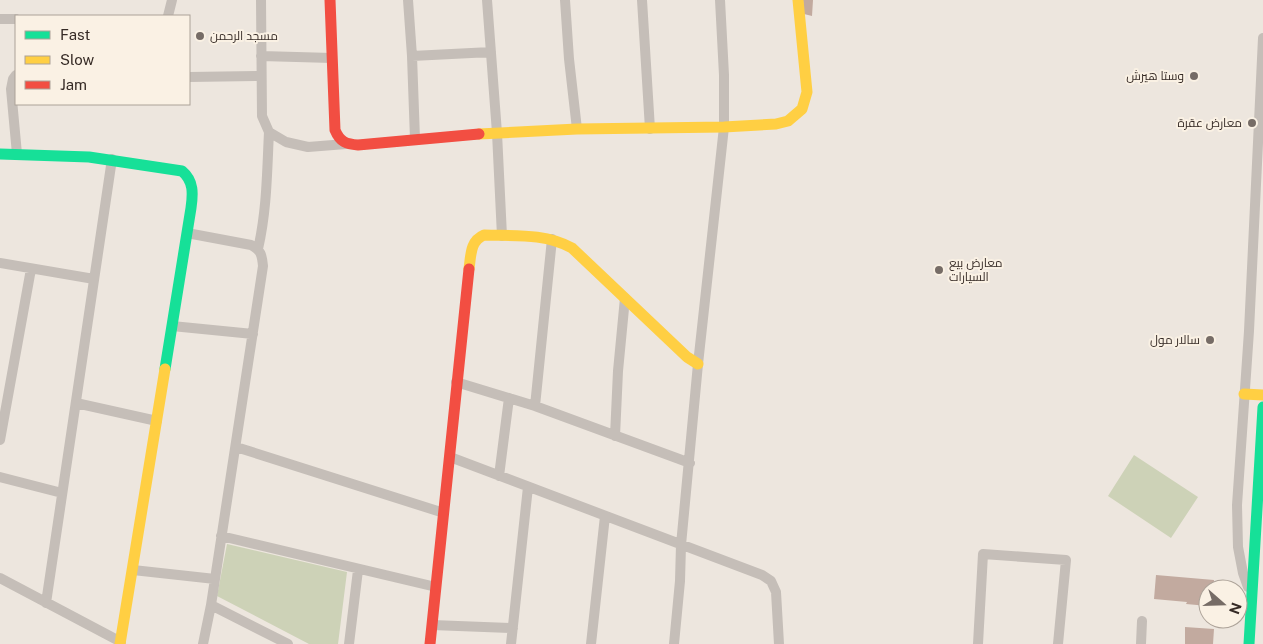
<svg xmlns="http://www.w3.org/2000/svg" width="1263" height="644" font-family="'Public Sans',Cairo,sans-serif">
<rect width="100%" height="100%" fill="#ede6de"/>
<path fill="#cdd2b7" d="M 1134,455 L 1198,497 L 1171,538 L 1108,496 Z
M 227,544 L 347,572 L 338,644 L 309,644 L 217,596 Z"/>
<path fill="#c2aa9f" d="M 803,0 L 813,0 L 812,16 L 804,14 Z
M 1156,575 L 1214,580 L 1213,589 L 1208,589 L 1208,606 L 1186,604 L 1187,602 L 1154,599 Z
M 1185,627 L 1214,629 L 1213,644 L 1185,644 Z"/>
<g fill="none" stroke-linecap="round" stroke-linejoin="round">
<path stroke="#c5beb8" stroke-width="10" d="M 261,0 L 262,116 L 269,132 L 286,142 L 308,147 L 346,144
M 408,0 L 412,56 L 415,139
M 487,0 L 497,133 L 502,236
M 565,0 L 569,59 L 577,129
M 642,0 L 650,129
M 168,16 L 172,0
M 0,19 L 16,19
M 261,56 L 332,58
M 412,56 L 491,52
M 16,75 L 13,79 L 11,89 L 17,154
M 189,77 L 261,76
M 187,233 L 251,245 C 261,250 262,255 263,266 L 211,605 L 203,644
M 258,249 C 267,210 267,171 269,132
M 0,263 L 94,279
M 172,326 L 253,334
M 456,382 L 535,406 L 690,463
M 76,403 L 157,421
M 535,406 L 552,239
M 615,436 L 618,371 L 625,298
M 0,440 L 31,269
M 236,447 L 444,513
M 450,457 L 762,575 L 771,581 L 776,592 L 779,644
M 499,476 L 509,398
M 0,477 L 62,493
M 221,536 L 436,587
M 133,570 L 215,579
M 0,578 L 121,642
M 1248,587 L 1243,573 L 1238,547 L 1237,505 L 1249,331 L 1263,38
M 46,603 L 112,159
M 211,605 L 288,644
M 432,625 L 513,628
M 349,644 L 358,570
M 511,644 L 528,487
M 591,644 L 605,516
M 674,644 L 680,581 L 681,545 L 698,364 L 724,127 L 724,75 L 720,0
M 978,644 L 983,554 L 1066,560 L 1058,644
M 1141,644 L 1142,621"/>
<path stroke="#16e098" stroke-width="11" d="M 0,154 L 89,157 L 182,171 C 194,181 193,194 191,208 L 165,369
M 1249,644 L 1263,407"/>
<path stroke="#ffcf43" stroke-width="11" d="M 479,134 L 577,129 L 724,127 L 776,124 L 788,121 L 802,109 L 807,92 L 798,0
M 469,269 C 471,255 470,241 484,235 C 514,236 545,233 572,248 L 687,357 L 698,364
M 1244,394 L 1263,395
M 120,644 L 165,369"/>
<path stroke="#f24e42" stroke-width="11" d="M 330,0 L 335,130 C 340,142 346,144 358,145 L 479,134
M 430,644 L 469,269"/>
</g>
<g fill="#766c66" stroke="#faf1e4" stroke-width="2">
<circle cx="200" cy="36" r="5"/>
<circle cx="1194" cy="76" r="5"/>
<circle cx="1252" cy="123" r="5"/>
<circle cx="939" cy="270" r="5"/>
<circle cx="1210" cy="340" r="5"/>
</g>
<g text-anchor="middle" stroke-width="4" stroke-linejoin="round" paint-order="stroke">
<g font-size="12" fill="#362b26" stroke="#faf1e4" text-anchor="end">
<text x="210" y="40" text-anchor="start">مسجد الرحمن</text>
<text x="1184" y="80">وستا هيرش</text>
<text x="1242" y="127">معارض عقرة</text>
<text x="949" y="267" text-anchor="start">معارض بيع<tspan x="949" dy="14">السيارات</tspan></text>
<text x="1200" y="344">سالار مول</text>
</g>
</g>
<rect x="15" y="15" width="175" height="90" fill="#faf1e4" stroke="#aca298"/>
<rect x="25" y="31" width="25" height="8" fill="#16e098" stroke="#aca298"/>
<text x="60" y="40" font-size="15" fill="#362b26">Fast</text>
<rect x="25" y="56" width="25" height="8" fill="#ffcf43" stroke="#aca298"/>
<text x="60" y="65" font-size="15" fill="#362b26">Slow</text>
<rect x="25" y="81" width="25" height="8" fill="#f24e42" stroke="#aca298"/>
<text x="60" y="90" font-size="15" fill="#362b26">Jam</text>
<g transform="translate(1223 604) rotate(110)"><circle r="24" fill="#faf1e4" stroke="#aca298"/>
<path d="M0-4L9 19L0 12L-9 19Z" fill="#766c66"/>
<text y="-8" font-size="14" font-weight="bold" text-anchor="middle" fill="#362b26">N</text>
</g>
</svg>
